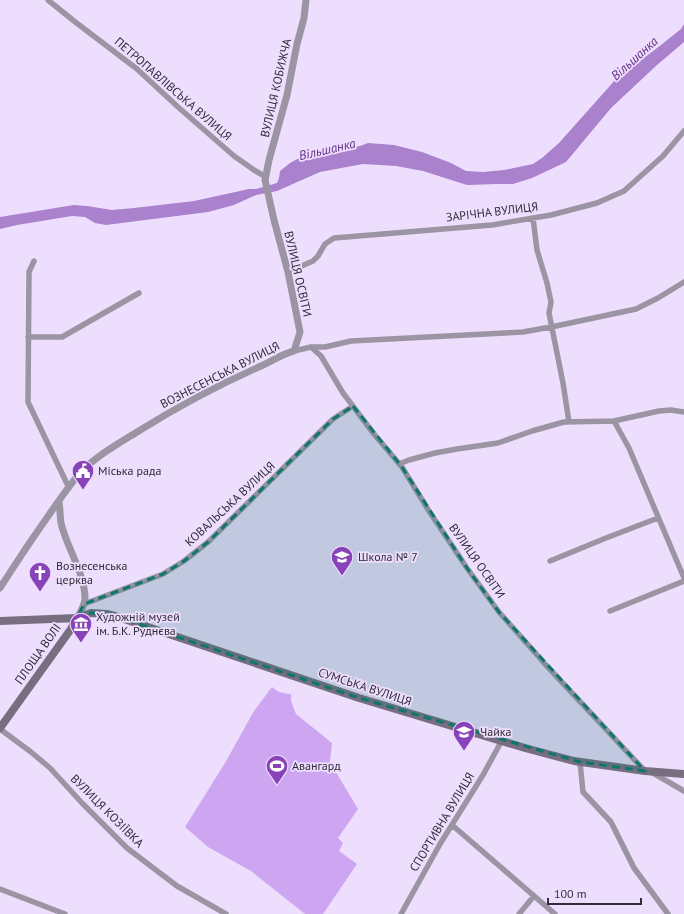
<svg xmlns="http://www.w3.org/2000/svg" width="684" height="914" font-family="'PT Sans',sans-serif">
<rect width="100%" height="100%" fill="#eedefe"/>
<path fill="#cda5f0" d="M 272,687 C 278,692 283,694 291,694 L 291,701 L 296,714 L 332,743 L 330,762 L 358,809 L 338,838 L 343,843 L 339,851 L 357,864 L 323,914 L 305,914 L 251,871 L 208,847 L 185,827 L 225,763 L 254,711 Z"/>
<path fill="#a981cc" d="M 684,24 L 684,42 L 657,65 L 611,108 L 566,162 L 532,178 L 513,184 L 497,184 L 467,185 L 423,171 L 396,166 L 363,164 L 320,172 L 277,191 L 256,195 L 234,205 L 208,212 L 106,225 L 95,223 L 85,217 L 72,216 L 17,225 L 0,229 L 0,217 L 74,205 L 87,206 L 112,210 L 134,208 L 194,201 L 249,189 L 256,189 L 277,183 L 279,178 L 280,171 L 290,163 L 303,156 L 360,146 L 368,143 L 394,145 L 422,152 L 451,163 L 466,171 L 483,172 L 504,170 L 533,164 L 542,158 L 559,143 L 616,79 L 661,45 L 681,29 Z"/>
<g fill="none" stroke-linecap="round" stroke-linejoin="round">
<path stroke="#9b94a2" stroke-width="5.5" d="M 48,0 L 74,21 L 137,69 L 178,107 L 234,156 L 254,170 L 266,177
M 533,218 L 537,250 L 547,283 L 551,302 L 549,313 L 563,383 L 569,422
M 34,261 L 29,272 L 28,402 L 69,488
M 288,272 L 313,261 L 318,256 L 325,244 L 334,238 L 492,225 L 551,215 L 597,203 L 624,191 L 663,156 L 684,131
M 28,337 L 62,337 L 139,293
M 311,347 L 321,356 L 343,393 L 374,434 L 402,467 L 429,511 L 467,568 L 499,612 L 546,665 L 645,771
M 294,351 L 311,347 L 325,347 L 351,341 L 523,332 L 556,326 L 636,309 L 658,298 L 684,282
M 614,421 L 629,448 L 684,578
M 399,464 L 409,460 L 435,453 L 457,449 L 498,443 L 532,431 L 564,422 L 614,421 L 659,411 L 671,410 L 684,412
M 550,561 L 606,538 L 658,518
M 84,604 L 163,574 L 184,561 L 208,542 L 333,419 L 353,406
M 610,611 L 684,581
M 0,729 L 31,752 L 50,768 L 82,803 L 127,848 L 177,886 L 226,914
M 580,762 L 583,792 L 611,822 L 634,868 L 668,914
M 653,773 L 684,791
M 452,825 L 555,914
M 0,889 L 65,914
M 401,914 L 440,844 L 483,775 L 501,742
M 519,914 L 534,896"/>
<path stroke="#9b94a2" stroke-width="7" d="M 59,501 C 60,508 60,516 61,523 C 66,546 85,574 85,598 C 85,605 81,611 77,618
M 0,588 C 19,558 38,530 58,502 C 65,492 72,482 80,473 C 96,456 118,444 137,432 C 177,407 218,385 261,366 C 272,361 282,354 294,351 L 300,332 L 288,272 L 274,220 L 265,180 L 269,160 L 287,95 L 297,44 L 304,18 L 306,0"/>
<path stroke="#776e80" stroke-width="8" d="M 0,621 L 77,618 L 91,613 L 107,614 L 115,616 L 359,698 L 525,748 L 574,761 L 645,771 L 684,774
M 0,728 L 71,629 L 77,618"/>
</g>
<path fill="#0f766e" fill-opacity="0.2" stroke="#0f766e" stroke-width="3" stroke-dasharray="8 5" stroke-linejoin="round" d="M 353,406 L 402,467 L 467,568 L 499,612 L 645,771 L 580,762 L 359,698 L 115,616 L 91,613 L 77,618 L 84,604 L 163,574 L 184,561 L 208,542 L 333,419 Z"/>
<defs>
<g id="civic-pin" transform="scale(1.15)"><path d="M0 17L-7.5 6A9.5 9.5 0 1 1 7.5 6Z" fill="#8743b7" stroke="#eedefe"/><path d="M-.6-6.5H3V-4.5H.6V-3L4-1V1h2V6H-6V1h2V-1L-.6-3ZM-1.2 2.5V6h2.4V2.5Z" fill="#fff"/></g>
<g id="school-pin" transform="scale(1.15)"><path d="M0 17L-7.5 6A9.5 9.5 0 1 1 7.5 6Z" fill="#8743b7" stroke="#eedefe"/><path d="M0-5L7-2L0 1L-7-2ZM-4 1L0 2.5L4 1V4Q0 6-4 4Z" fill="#fff"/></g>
<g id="church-pin" transform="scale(1.15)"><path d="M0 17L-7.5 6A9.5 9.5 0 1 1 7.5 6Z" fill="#8743b7" stroke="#eedefe"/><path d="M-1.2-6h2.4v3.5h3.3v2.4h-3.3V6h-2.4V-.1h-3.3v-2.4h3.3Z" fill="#fff"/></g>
<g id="museum-pin" transform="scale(1.15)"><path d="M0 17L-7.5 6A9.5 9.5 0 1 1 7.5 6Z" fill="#8743b7" stroke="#eedefe"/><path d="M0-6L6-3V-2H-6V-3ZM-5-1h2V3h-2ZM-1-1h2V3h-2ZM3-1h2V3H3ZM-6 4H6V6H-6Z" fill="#fff"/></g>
<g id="stadium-pin" transform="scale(1.15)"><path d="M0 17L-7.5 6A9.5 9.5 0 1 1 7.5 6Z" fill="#8743b7" stroke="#eedefe"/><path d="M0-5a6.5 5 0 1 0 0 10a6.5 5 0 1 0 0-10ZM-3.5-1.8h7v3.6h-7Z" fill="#fff"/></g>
</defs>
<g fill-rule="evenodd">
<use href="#civic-pin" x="83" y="471"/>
<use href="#school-pin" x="342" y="557"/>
<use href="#church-pin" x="40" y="573"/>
<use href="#museum-pin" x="81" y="624"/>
<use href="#school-pin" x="464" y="732"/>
<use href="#stadium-pin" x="277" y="766"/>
</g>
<g text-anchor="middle" stroke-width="3.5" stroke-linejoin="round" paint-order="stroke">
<g font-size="12" fill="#322c38" stroke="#eedefe">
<text transform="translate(276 88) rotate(-77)" y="4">ВУЛИЦЯ КОБИЖЧА</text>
<text transform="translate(173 89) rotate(41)" y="4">ПЕТРОПАВЛІВСЬКА ВУЛИЦЯ</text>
<text transform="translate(492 212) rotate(-7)" y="4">ЗАРІЧНА ВУЛИЦЯ</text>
<text transform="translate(298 274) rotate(77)" y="4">ВУЛИЦЯ ОСВІТИ</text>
<text transform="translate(220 375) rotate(-27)" y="4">ВОЗНЕСЕНСЬКА ВУЛИЦЯ</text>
<text transform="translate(230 504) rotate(-43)" y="4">КОВАЛЬСЬКА ВУЛИЦЯ</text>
<text transform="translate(477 561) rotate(55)" y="4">ВУЛИЦЯ ОСВІТИ</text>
<text transform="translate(38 654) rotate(-55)" y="4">ПЛОЩА ВОЛІ</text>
<text transform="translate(365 687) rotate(18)" y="4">СУМСЬКА ВУЛИЦЯ</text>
<text transform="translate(107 811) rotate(45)" y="4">ВУЛИЦЯ КОЗІЇВКА</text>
<text transform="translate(442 822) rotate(-59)" y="4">СПОРТИВНА ВУЛИЦЯ</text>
</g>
<g font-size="12" fill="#322c38" stroke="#eedefe" text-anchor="start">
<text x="98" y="475">Міська рада</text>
<text x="358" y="561">Школа № 7</text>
<text x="56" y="570">Вознесенська<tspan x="56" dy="14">церква</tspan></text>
<text x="96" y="621">Художній музей<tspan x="96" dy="14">ім. Б.К. Руднєва</tspan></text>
<text x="480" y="736">Чайка</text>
<text x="292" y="770">Авангард</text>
</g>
<g font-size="13" font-style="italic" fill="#642f89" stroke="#eedefe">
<text transform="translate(634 58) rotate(-42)" y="5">Вільшанка</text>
<text transform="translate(327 149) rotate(-13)" y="5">Вільшанка</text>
</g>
</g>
<path d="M548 898v6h93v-6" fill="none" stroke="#322c38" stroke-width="2"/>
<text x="554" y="898" font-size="12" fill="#322c38" stroke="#eedefe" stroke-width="3" paint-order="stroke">100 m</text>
</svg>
